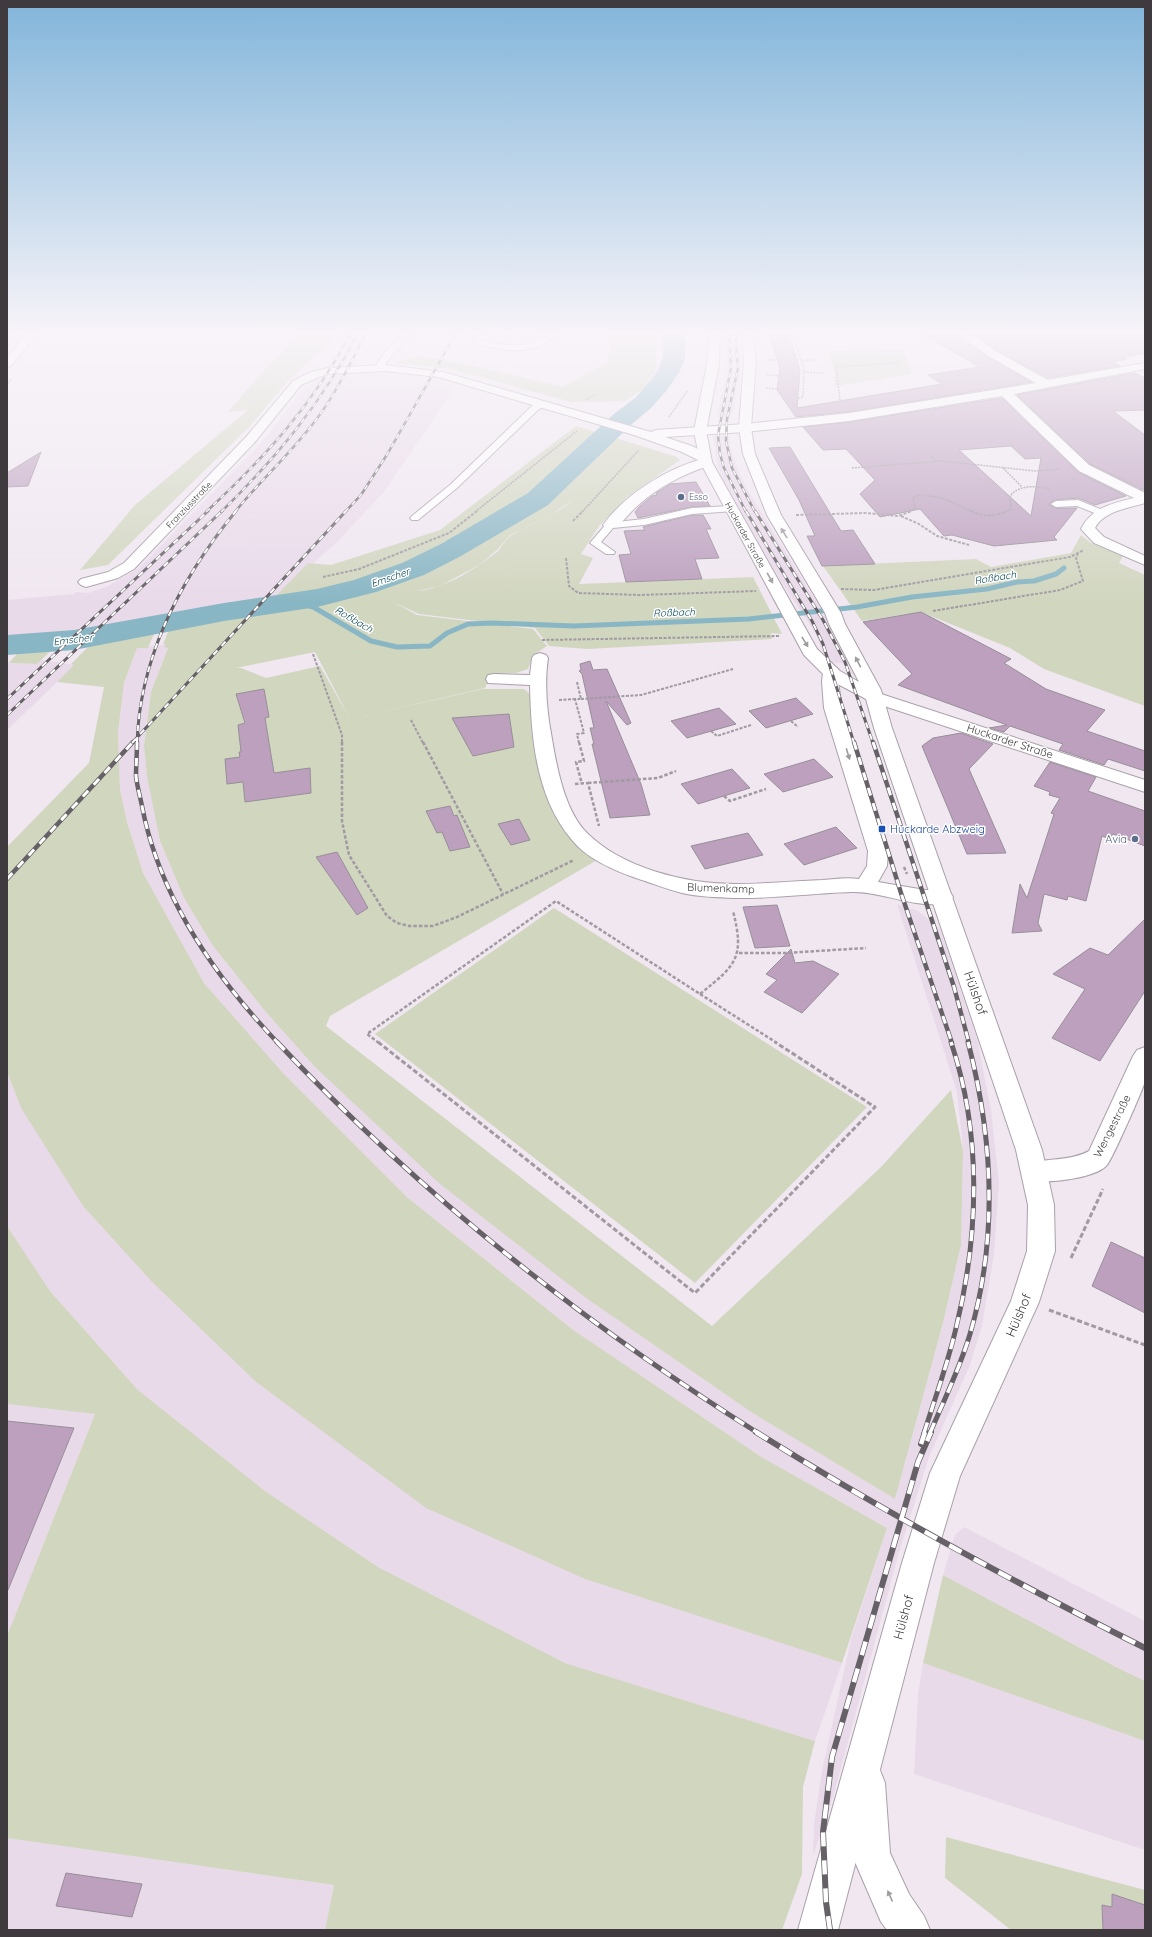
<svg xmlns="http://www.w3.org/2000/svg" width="1152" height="1937" font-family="Quicksand,sans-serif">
<rect width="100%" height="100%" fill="#f0e7f1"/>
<path fill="#e9daea" d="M 7,333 L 24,333 L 7,352 Z
M 725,333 L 738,333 L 740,350 L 740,373 L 734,409 L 730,418 L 717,417 L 726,373 Z
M 356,373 L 405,375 L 421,377 L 456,386 L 383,493 L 337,542 L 273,599 L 125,624 L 39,637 L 7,639 L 7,600 L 74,594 L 76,592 L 88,593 L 108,586 L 140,567 L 262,442 L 303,389 L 319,379 Z
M 713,436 L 729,436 L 730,445 L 738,470 L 745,485 L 859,672 L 857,675 L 854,675 L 842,663 L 833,663 L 824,656 L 815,632 L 780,580 L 723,480 L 718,467 Z
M 166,644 L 168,647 L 151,692 L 144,746 L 147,777 L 160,841 L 184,898 L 213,946 L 265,1011 L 315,1067 L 586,1298 L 751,1412 L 895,1499 L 943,1323 L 961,1245 L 963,1151 L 957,1092 L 897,904 L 918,911 L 940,929 L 977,1039 L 991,1110 L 999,1184 L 994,1254 L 982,1326 L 970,1365 L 929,1457 L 898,1556 L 835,1790 L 813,1856 L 814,1824 L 822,1771 L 851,1639 L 887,1528 L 760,1456 L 572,1329 L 408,1198 L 284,1074 L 204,983 L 143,873 L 127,822 L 120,790 L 118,733 L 124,683 L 137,648 Z
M 41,660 L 75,665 L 7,730 L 7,663 L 37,664 Z
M 7,1072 L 21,1108 L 154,1284 L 256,1382 L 338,1442 L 585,1579 L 842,1663 L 815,1741 L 565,1663 L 378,1567 L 265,1491 L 138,1390 L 50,1291 L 7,1226 Z
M 7,1404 L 95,1414 L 7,1636 Z
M 964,1527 L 1145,1621 L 1145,1681 L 1116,1667 L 943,1575 L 955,1535 Z
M 923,1663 L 1145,1741 L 1145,1850 L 914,1774 L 918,1694 Z
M 7,1838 L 334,1885 L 325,1930 L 7,1930 Z"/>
<path fill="#d1d6bf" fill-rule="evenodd" d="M 300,333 L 337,333 L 334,339 L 286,383 L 250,426 L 108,565 L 80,570 L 135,505 L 248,410 L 228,412 L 261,374 Z
M 612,333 L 656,333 L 656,371 L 643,389 L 625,401 L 571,402 L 451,369 L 392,363 L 418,356 L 465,364 L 563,387 L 607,363 Z
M 903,350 L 912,374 L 835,386 L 834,369 L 828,351 Z
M 576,426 L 677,457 L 680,460 L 627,497 L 599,526 L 581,554 L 593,558 L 579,584 L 753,577 L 782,634 L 771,633 L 772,639 L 587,649 L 549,646 L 535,628 L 419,614 L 393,602 L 417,615 L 533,629 L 547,646 L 533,655 L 528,669 L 516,673 L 492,674 L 485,688 L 364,716 L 483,689 L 524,689 L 538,701 L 563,812 L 604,856 L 330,1016 L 326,1026 L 712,1326 L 881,1167 L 951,1090 L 963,1151 L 961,1245 L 943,1323 L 895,1499 L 751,1412 L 586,1298 L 440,1184 L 315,1067 L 265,1011 L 213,946 L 184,898 L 160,841 L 147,777 L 144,746 L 151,692 L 168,648 L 164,647 L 166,644 L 163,644 L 171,625 L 266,610 L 273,599 L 308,563 L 331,565 L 440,530 ZM 573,500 C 555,516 532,522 512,535 C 506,538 503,546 498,551 C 475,569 447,588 417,591 L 440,586 L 479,565 L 498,549 L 510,535 L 549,516 ZM 315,652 L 350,719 L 320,666 L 266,678 L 241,668 L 236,668 Z
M 1081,535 L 1091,543 L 1123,556 L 1119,563 L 1145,575 L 1145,706 L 1044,669 L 1010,648 L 921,612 L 862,621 L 823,566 L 976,559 L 991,567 L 1071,553 Z
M 156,629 L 148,648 L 137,648 L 124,683 L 118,733 L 120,790 L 127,822 L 143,873 L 204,983 L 284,1074 L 408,1198 L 572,1329 L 760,1456 L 887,1528 L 842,1663 L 585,1579 L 426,1508 L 256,1382 L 154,1284 L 83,1206 L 21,1108 L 7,1072 L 7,847 L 89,763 L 104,687 L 57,682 L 74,665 L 71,664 L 96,639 Z
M 55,647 L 37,664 L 9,663 L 22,648 Z
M 554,908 L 867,1107 L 695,1283 L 375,1034 Z
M 7,1226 L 50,1291 L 138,1390 L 265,1491 L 378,1567 L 565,1663 L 815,1741 L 803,1787 L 802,1874 L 782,1930 L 325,1930 L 334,1885 L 7,1838 L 7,1636 L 95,1414 L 7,1404 Z
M 943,1575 L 1116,1667 L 1145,1681 L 1145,1741 L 923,1663 Z
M 946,1837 L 1145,1890 L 1145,1930 L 1011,1930 L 945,1878 Z"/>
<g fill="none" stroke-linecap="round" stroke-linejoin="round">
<path stroke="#89b6c4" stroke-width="5" d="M 297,602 L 315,608 L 371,641 L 397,647 L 430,646 L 447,633 L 468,624 L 492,623 L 574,626 L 749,619 L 857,607 L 912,597 L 987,589 L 1017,582 L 1034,581 L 1056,574 L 1064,568"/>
<path fill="#89b6c4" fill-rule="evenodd" d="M 663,333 L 685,333 L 685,358 L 680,371 L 667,390 L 651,408 L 633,423 L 548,505 L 461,556 L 424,575 L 376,592 L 317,607 L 224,621 L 74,650 L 7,655 L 7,635 L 74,630 L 224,603 L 317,589 L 354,580 L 402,563 L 441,544 L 528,493 L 615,413 L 635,398 L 651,380 L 658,370 L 663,358 Z"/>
</g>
<path fill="#bca0be" stroke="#978f98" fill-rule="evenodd" d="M 769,333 L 788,333 L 800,370 L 797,408 L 942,384 L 928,375 L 980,367 L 921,333 L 956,333 L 986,356 L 1032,382 L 849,412 L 796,417 L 777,390 L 780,368 Z
M 972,333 L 1145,333 L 1145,353 L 1123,357 L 1127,359 L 1113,362 L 1120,366 L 1048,378 L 996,350 Z
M 1134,373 L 1145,378 L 1145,410 L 1113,411 L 1145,435 L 1145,489 L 1143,490 L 1090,464 L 1017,395 Z
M 1002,398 L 1078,472 L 1126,496 L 1095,505 L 1078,498 L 1056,500 L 1050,503 L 1050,505 L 1056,508 L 1077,508 L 1054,537 L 1057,540 L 994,546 L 952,535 L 944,536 L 920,509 L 880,517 L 860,494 L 875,480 L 846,449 L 823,450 L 803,427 L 849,422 ZM 1011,446 L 1025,459 L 1041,458 L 1031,516 L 959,450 Z
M 790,447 L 841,531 L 853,530 L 875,564 L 822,566 L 807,536 L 815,536 L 799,500 L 769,448 Z
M 41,452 L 28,486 L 7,487 L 7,473 Z
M 696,482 L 710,506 L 692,507 L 638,518 L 635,512 L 639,507 L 652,496 L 657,495 L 656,493 L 663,489 L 670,484 Z
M 692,515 L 703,515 L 711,529 L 706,529 L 719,558 L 695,559 L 702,579 L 626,582 L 619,555 L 631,554 L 624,531 L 645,530 L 643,527 Z
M 921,612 L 1011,659 L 1004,663 L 1046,689 L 1105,710 L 1087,731 L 1145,751 L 1145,771 L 1108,759 L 1104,765 L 1059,750 L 1063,744 L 1010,726 L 1004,732 L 989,728 L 1007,725 L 898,685 L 912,674 L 863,622 Z
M 590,661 L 593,670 L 607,669 L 631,723 L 627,725 L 606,701 L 641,784 L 650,815 L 610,818 L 592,744 L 594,744 L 590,728 L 594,728 L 582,674 L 579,671 L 581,670 L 580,664 Z
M 264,689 L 269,717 L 265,718 L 274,773 L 310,768 L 311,793 L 245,802 L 243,782 L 227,784 L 225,759 L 240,757 L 239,752 L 241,752 L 238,725 L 245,723 L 236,694 Z
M 796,698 L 813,714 L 766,728 L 749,711 Z
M 719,708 L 736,724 L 687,738 L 671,721 Z
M 509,714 L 514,747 L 473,756 L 452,718 Z
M 961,733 L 993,744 L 969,769 L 1006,853 L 967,854 L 922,746 L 933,738 Z
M 814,759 L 833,777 L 783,792 L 764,774 Z
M 1050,762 L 1096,777 L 1088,791 L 1145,811 L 1145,846 L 1113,834 L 1110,839 L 1102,836 L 1086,901 L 1068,896 L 1067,900 L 1044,894 L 1038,923 L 1042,931 L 1012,933 L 1020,884 L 1027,898 L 1054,814 L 1051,813 L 1060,798 L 1049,795 L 1050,792 L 1034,786 Z
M 732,769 L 750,788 L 698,804 L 681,784 Z
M 450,806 L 454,816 L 457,815 L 470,847 L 450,851 L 442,832 L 437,833 L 426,811 Z
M 519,819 L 530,840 L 511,845 L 498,824 Z
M 836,827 L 857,848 L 804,865 L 784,844 Z
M 748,833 L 763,855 L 705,869 L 691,846 Z
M 337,852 L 368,908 L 357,915 L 316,857 Z
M 777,905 L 790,946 L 755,948 L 743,907 Z
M 1145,919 L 1145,991 L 1100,1061 L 1052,1038 L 1085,989 L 1053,974 L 1090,948 L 1108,955 Z
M 791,949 L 795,963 L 813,961 L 839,974 L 802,1013 L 764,992 L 777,980 L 766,974 Z
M 1111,1242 L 1145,1258 L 1145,1313 L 1092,1286 Z
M 7,1421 L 74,1428 L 8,1590 L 7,1590 Z
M 66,1873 L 142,1884 L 132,1917 L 56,1906 Z
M 1112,1894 L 1145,1905 L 1145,1930 L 1103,1930 L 1102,1905 L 1112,1907 Z"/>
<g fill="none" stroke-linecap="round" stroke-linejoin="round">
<g stroke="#a9a0a9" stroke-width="2">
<path id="lane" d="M 406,333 L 414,333 L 392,355 L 381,370 L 375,370 L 374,368 L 386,351 Z
M 477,333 L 485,333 L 482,340 C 502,346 527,349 545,336 L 544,333 L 552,333 L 553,337 C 534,357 498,350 475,343 L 474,341 Z
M 543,402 L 546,402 L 546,406 L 539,409 L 457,488 L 418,520 L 412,520 L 410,518 L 412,516 L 451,484 L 533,405 Z
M 1078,500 L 1105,511 L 1107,513 L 1102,516 L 1077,506 L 1056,507 L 1051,504 L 1056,501 Z
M 731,506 L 736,509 L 734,511 L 692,514 L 644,525 L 613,528 L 601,542 L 615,552 L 614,554 L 606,554 L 590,543 L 607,523 L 644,519 L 692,508 Z"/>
</g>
<g stroke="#a9a0a9" stroke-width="2">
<path id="street" d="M 957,333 L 969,333 L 995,351 L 1048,380 L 1145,363 L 1145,369 L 1014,394 L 1089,465 L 1145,493 L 1145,503 C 1129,508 1103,511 1095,528 L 1104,537 L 1145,556 L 1145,565 L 1094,543 L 1081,529 C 1091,508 1113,503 1134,498 L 1079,471 L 1002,396 L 849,421 L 745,432 L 739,428 L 745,424 L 849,413 L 1036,383 L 987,355 Z
M 706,458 L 711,459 L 712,462 L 711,465 C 683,474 658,487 636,507 C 627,515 618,531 605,528 L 603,525 C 625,494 669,467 706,458 Z
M 540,653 L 546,655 L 548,658 C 544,685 547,713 552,739 C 557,769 565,810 586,832 C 621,868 686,884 735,884 C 764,884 793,881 823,880 C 834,879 847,877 859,879 L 867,866 L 868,851 L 824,708 L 822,682 L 823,672 L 825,668 L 831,667 L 837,668 L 839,672 L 838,682 L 842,708 L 888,851 L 887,866 L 878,882 L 925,890 L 943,890 L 950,892 L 953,897 L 950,902 C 918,911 884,891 852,892 C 812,893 773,899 734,898 C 717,897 698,897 682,893 C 670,890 657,885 645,881 C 620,873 589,861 572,840 C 536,798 531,737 530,685 L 488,683 L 486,679 L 488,675 L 494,674 L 530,675 L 532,658 L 534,655 Z
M 1145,1047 C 1145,1058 1146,1070 1145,1081 C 1144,1087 1112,1160 1107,1165 C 1095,1179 1041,1185 1025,1179 L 1021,1172 L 1025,1165 C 1046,1157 1069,1162 1089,1151 L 1133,1056 L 1137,1050 Z
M 867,1765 L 880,1770 L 885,1783 L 890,1853 L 909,1894 L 924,1916 L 930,1930 L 887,1930 L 881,1922 L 852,1855 L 849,1783 L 854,1770 Z"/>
</g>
<g stroke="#a9a0a9" stroke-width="2">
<path id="secondary" d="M 27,333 L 38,333 L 11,366 L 7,367 L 7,357 Z
M 385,365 L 443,372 L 651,432 L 656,430 L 745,424 L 751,428 L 745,432 L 665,437 L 692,446 L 710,455 L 711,458 L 710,461 L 700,461 L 682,452 L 634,435 L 438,377 L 385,371 L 328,374 L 319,377 L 301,385 L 254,443 L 134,569 L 118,578 L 86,587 L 81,585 L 78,582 L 81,579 L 108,572 L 124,563 L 246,437 L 293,381 L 311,372 L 328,368 Z
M 875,692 L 1145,780 L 1145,792 L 869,701 L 866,697 L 869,693 Z"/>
</g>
<g stroke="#a9a0a9" stroke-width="2">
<path id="primary" d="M 710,333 L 720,333 L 719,364 L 706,431 L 712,462 L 817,649 L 840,671 L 859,682 L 829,624 L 825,613 L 767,515 L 743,454 L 739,428 L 744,360 L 742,333 L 752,333 L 756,360 L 751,428 L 755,454 L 781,515 L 841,613 L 845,624 L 881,690 L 892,728 L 1042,1150 L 1054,1205 L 1055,1251 L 1039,1302 L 960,1476 L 934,1563 L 838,1930 L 798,1930 L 902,1563 L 930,1473 L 1011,1301 L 1027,1251 L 1028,1205 L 1016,1150 L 874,728 L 866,699 L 828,679 L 804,655 L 700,462 L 694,431 L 707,364 Z"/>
</g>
<path stroke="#a19aa2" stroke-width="1.5" stroke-dasharray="2 1" stroke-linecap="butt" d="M 1057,333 L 1072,341
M 1140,333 L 1130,335 L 1145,342
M 790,336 L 793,336 L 804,368 L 803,397 L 797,399
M 768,360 L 777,360
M 797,360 L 814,360
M 804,372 L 824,373
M 767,375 L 779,376
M 7,385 L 11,379
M 766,388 L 777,389
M 586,400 L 596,394
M 840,400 L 836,367 L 898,363
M 669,417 L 688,390
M 931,456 L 936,461
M 852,468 L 942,461 L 1035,471 L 1060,469
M 1003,468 L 1022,487
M 475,512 L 577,431
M 582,512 L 639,450
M 909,512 L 915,508 L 913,499 L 915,496 C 937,493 953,503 973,512
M 1005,512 L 1011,509 L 1010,496 C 1020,484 1036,486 1050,489"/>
<path stroke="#a19aa2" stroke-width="2" stroke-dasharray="3 1.5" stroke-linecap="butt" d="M 971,511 C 983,517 995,517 1007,511
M 796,515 L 866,513 L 898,516 L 912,511
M 901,516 L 919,524 L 937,536 L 969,545
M 573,521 L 583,511
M 566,558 L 569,586 L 578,593 L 640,595 L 756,591
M 323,577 L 359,569 L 449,533 L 477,511
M 841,589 L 874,590 L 1070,557 L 1084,550
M 933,611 L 1060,590 L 1083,581 L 1076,558 L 1078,554
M 542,640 L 779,636
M 313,654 L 342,735 L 342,743
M 577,682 L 581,699 L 575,699 L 584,733 L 577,734 L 579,743
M 581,699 L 641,695 L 733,669
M 559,700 L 575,699
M 411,720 L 423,743
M 791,721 L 798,727
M 711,731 L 717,736 L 751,725"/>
<path stroke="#a19aa2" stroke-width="2.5" stroke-dasharray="3.5 2" stroke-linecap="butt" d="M 342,742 L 342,821 L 349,855 L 387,916 L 397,923 L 409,926 L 433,926 L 457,917 L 574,860
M 423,742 L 503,894
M 579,742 L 584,761 L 576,762 L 582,784
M 588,783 L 658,778 L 676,771
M 575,784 L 588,783 L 599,826
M 724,796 L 730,801 L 766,789
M 904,867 L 907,874
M 739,953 L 785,953 L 866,948
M 700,994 L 777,1043
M 700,994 C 736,965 745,958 733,911
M 379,1043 L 367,1034 L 556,901 L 700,994"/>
<path stroke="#a19aa2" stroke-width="3" stroke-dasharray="5 2.5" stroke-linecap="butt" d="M 378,1042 L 695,1293 L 875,1107 L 775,1042
M 1071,1258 L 1103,1189
M 1049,1310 L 1145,1345"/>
<use href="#lane" fill="#fff" fill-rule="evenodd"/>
<use href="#street" fill="#fff" fill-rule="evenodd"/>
<use href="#secondary" fill="#fff" fill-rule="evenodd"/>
<use href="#primary" fill="#fff" fill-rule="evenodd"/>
<g stroke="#666166" stroke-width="2.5">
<path id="rail-far4" d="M 729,333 L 731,368 L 718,435 L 720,454 L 724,468 L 746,512
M 735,333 L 738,368 L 727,419 L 726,441 L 732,468 L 755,512
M 206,512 C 266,456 312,406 351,333
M 221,512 C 277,457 322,403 358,333
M 235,512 C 262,478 296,449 321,413 C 339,388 352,360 366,333
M 345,512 L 361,495 L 388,453 L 456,333"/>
</g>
<g stroke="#666166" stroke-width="3">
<path id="rail-far3" d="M 746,511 L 812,621 L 823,644 L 854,743
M 755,511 L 823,620 L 845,662 L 873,743
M 7,699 L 208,511
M 7,715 L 222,511
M 132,743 L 346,511
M 137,743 C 140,656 181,578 236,511"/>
</g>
<g stroke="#666166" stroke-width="4.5">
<path id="rail-far2" d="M 137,742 C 137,753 136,765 136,776 C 137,786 140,796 142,806 C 159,896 216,978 278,1043
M 854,742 L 901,893 L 952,1043
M 873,742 L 954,987 L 969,1043
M 7,879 L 133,742"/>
</g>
<g stroke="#666166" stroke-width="5">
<path id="rail-far1" d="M 277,1042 C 419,1193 583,1323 758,1433
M 924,1433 C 935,1398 948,1363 956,1328 C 979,1235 982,1134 951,1042
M 930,1433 C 944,1400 960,1368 970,1334 C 998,1239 993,1138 968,1042"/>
</g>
<g stroke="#666166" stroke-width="6">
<path id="rail" d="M 756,1432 C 882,1511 1012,1581 1145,1648
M 921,1444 L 925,1432
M 830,1930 L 826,1902 L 823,1832 L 832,1757 L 918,1462 L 931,1432"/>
</g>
<use href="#rail-far4" stroke="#fff" stroke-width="1.5" stroke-dasharray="5" stroke-linecap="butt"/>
<use href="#rail-far3" stroke="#fff" stroke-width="2" stroke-dasharray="6" stroke-linecap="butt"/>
<use href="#rail-far2" stroke="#fff" stroke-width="3" stroke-dasharray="8" stroke-linecap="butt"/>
<use href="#rail-far1" stroke="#fff" stroke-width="3.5" stroke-dasharray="11" stroke-linecap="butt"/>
<use href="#rail" stroke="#fff" stroke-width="4.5" stroke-dasharray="14" stroke-linecap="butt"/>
</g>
<defs><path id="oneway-solid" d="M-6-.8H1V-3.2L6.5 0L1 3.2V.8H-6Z"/></defs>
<g fill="#9e9c9e">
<use href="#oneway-solid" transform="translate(784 533) rotate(-121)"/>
<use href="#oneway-solid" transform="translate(770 578) rotate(61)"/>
<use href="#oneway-solid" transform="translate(805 642) rotate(59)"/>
<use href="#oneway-solid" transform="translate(858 662) rotate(-117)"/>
<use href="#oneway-solid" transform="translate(848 754) rotate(73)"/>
<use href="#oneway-solid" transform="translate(890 1896) rotate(-114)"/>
</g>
<linearGradient id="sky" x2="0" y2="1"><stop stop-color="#82b5da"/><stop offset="0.55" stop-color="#f8f4f9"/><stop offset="1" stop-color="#f8f4f9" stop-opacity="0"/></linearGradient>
<rect width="1152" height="604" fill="url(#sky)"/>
<g fill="#5c6f8a" stroke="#fff" stroke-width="1.5">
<circle cx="681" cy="497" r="4"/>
<circle cx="1135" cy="839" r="4"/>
</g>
<rect fill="#1a4fb4" stroke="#fff" stroke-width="1.5" x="878" y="825" width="8" height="8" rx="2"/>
<g text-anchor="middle" stroke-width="3" stroke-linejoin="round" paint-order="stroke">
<g font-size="9" fill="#4e5e75" stroke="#fff" text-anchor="start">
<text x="689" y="500">Esso</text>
</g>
<g font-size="9" fill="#3e3a3e" stroke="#fff">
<text transform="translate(189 505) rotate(-46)" y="3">Franziusstraße</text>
<text transform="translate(745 535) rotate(61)" y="3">Huckarder Straße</text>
</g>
<g font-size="10" font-style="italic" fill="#004453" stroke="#fff">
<text transform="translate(390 577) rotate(-19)" y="4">Emscher</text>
<text transform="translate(995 577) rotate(-9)" y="4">Roßbach</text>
<text transform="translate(674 612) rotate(-2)" y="4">Roßbach</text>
<text transform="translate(354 619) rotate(30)" y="4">Roßbach</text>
<text transform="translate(73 639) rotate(-7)" y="4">Emscher</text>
</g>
<g font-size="11" fill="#3e3a3e" stroke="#fff">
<text transform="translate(1010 741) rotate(18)" y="4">Huckarder Straße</text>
<text transform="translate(721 888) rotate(2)" y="4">Blumenkamp</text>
<text transform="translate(1112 1126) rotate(-63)" y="4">Wengestraße</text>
</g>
<g font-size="11" fill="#164399" stroke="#fff" text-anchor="start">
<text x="890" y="833">Huckarde Abzweig</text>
</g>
<g font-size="11" fill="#4e5e75" stroke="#fff" text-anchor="end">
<text x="1127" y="843">Avia</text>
</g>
<g font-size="13" fill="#3e3a3e" stroke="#fff">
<text transform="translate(976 993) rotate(71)" y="5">Hülshof</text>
<text transform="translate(1018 1315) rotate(-67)" y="5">Hülshof</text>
<text transform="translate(903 1617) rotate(-75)" y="5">Hülshof</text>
</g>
</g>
<rect width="1152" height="1937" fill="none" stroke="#3e3a3e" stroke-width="16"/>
</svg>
